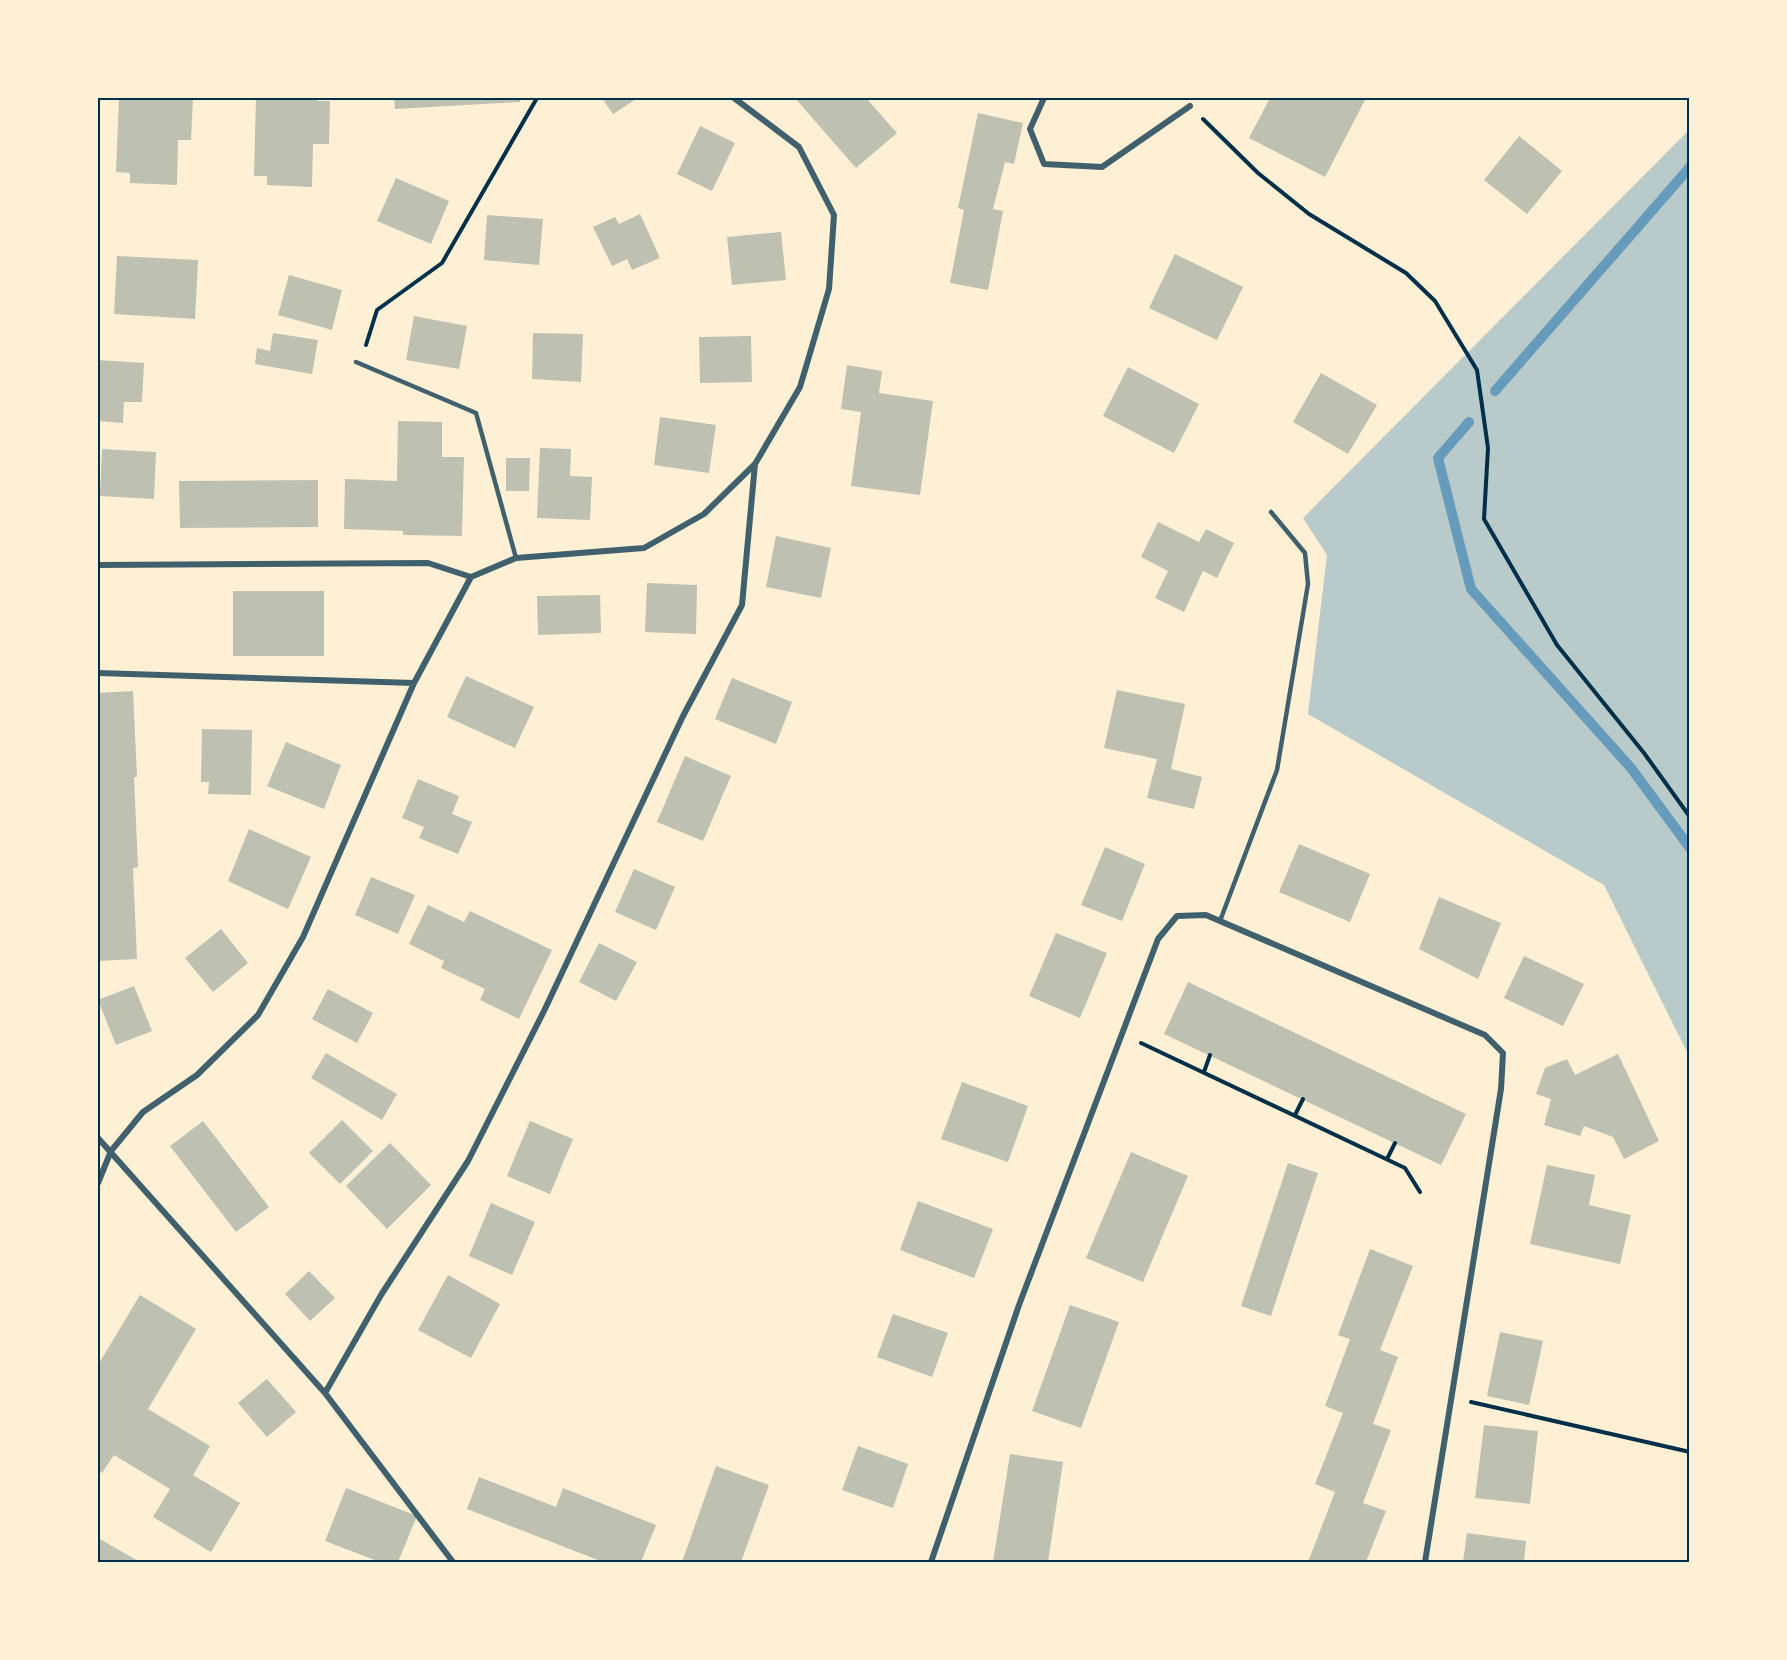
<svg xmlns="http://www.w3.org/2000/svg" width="1787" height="1660" font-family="Figtree,sans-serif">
<rect width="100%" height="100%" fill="#fdf0d5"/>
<path fill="#b9caca" d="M 1689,130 L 1689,1056 L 1604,885 L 1308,714 L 1327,555 L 1303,518 Z"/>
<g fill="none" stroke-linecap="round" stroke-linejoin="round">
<path stroke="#669bbc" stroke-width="10" d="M 1495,391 L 1690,167
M 1469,422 L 1438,458 L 1471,589 L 1631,768 L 1690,848"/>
</g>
<path fill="#bec0b2" d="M 119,98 L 193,99 L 191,140 L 178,140 L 177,185 L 130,183 L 130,173 L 116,172 Z
M 256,98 L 317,98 L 317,101 L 330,101 L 329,144 L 313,144 L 312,187 L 267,185 L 267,176 L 254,176 Z
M 394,98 L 520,98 L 520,102 L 395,109 Z
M 602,98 L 638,98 L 613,114 Z
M 795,98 L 866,98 L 897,133 L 856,168 Z
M 1270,98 L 1366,98 L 1325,177 L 1249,138 Z
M 978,113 L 1023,123 L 1014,164 L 1005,162 L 993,209 L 1003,211 L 988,290 L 950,283 L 964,210 L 958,208 Z
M 700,126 L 735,143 L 712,191 L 677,174 Z
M 1519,136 L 1562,171 L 1527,214 L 1484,180 Z
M 396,178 L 449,201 L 431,244 L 377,221 Z
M 640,214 L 660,258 L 632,270 L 627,259 L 612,266 L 593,227 L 615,217 L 619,224 Z
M 487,215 L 543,219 L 539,265 L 484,260 Z
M 781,232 L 786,280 L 732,285 L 727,237 Z
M 1175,254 L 1243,287 L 1217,340 L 1149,308 Z
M 117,256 L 198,260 L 195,319 L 114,314 Z
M 289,275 L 342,290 L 332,330 L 278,315 Z
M 414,316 L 467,326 L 459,369 L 406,360 Z
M 273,333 L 318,340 L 312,374 L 255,364 L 257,348 L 270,351 Z
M 533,333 L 583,334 L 581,382 L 532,379 Z
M 751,336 L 752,382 L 700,383 L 699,337 Z
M 98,360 L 144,363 L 142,402 L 124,402 L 123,423 L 98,421 Z
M 847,365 L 882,371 L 879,393 L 933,401 L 920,495 L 851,486 L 861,412 L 841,409 Z
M 1128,367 L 1199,404 L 1174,453 L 1103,416 Z
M 1321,373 L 1377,405 L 1348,454 L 1293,422 Z
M 660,417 L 716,425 L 709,473 L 654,465 Z
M 398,421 L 442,422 L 442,457 L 464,457 L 462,536 L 403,535 L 403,531 L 344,529 L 345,479 L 397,481 Z
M 540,448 L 571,449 L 570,476 L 592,477 L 590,520 L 537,518 Z
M 102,449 L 156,452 L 154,499 L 100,496 Z
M 506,458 L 530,458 L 529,491 L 506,491 Z
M 318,480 L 318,527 L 180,528 L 179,481 Z
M 1158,522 L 1199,542 L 1206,529 L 1234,543 L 1217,578 L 1203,571 L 1184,612 L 1155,598 L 1168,571 L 1141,557 Z
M 776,536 L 831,548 L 821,598 L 766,587 Z
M 647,583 L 697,585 L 696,634 L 645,632 Z
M 233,591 L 324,591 L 324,656 L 233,656 Z
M 600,595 L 601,633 L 538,635 L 537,596 Z
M 466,676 L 534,707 L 515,748 L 447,717 Z
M 732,678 L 792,702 L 776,744 L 715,719 Z
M 1117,690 L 1185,704 L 1171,769 L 1202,777 L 1194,809 L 1147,798 L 1157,759 L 1104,748 Z
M 133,691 L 137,777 L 134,777 L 138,867 L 133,868 L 137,959 L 98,961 L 98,693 Z
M 202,729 L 252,730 L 251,795 L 208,794 L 209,782 L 201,782 Z
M 286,742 L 341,765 L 324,809 L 267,786 Z
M 685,756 L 731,776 L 703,841 L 657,822 Z
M 418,779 L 459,796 L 452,814 L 472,822 L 458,854 L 419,838 L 424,827 L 402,818 Z
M 249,829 L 311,857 L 288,909 L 228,881 Z
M 1299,844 L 1370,874 L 1350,922 L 1279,892 Z
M 1105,847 L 1145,864 L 1122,921 L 1081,905 Z
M 634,869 L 675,887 L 656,930 L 615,912 Z
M 371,877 L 415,895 L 398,934 L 355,915 Z
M 1439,897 L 1501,923 L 1478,979 L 1419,949 Z
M 428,905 L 464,922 L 470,911 L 552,950 L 519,1019 L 480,1000 L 485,989 L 441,968 L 444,961 L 409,944 Z
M 221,929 L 248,963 L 213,992 L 185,958 Z
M 1056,933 L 1107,953 L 1080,1018 L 1029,996 Z
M 599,943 L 637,962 L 616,1001 L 579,982 Z
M 1524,956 L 1584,984 L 1563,1026 L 1504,998 Z
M 1188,982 L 1466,1114 L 1441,1165 L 1164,1034 Z
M 134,986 L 152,1031 L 116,1045 L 98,1000 Z
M 328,989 L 373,1013 L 357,1043 L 312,1019 Z
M 326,1053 L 397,1094 L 382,1120 L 311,1078 Z
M 1618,1054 L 1659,1141 L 1624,1159 L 1613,1137 L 1584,1126 L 1580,1136 L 1544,1125 L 1551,1099 L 1536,1094 L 1545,1068 L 1567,1059 L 1575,1075 Z
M 962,1082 L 1028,1106 L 1008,1162 L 941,1139 Z
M 342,1120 L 373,1151 L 340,1184 L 309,1153 Z
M 203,1121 L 269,1207 L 236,1232 L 170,1146 Z
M 530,1121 L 573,1139 L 550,1194 L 507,1176 Z
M 390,1143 L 431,1185 L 387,1229 L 346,1186 Z
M 1131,1152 L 1188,1176 L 1143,1282 L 1086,1258 Z
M 1288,1163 L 1318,1173 L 1271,1316 L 1241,1306 Z
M 1547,1165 L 1595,1175 L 1589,1205 L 1631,1215 L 1620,1264 L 1530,1244 Z
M 918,1201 L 993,1229 L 974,1278 L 900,1250 Z
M 491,1203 L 535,1222 L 512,1275 L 469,1256 Z
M 1370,1249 L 1413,1266 L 1380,1350 L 1398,1357 L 1373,1424 L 1391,1430 L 1363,1503 L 1386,1511 L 1366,1562 L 1308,1562 L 1335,1492 L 1315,1484 L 1343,1413 L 1325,1406 L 1350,1339 L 1338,1335 Z
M 309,1271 L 335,1298 L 310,1321 L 285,1294 Z
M 448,1275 L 500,1304 L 471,1358 L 418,1330 Z
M 140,1295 L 196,1329 L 148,1409 L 210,1446 L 193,1475 L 240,1503 L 211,1552 L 153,1517 L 170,1489 L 114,1455 L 102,1473 L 98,1470 L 98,1392 L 100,1387 L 98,1385 L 98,1365 Z
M 1070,1305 L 1119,1322 L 1081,1428 L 1032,1411 Z
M 893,1314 L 948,1333 L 932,1377 L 877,1357 Z
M 1500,1332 L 1543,1341 L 1529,1405 L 1487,1396 Z
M 267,1379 L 296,1412 L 267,1437 L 238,1403 Z
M 1484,1425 L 1538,1431 L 1530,1504 L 1475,1498 Z
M 858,1446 L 908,1464 L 893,1508 L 842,1490 Z
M 1010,1454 L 1063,1462 L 1048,1562 L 993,1562 Z
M 716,1466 L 769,1485 L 741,1562 L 682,1562 Z
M 479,1477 L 556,1507 L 563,1488 L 656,1525 L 641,1562 L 603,1562 L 467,1509 Z
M 346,1488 L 417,1516 L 398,1562 L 380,1562 L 325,1541 Z
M 1467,1533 L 1526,1541 L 1524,1562 L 1463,1562 Z
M 98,1538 L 140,1562 L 98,1562 Z"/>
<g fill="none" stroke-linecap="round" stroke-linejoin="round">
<path stroke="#003049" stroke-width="4" d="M 1203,119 L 1258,173 L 1309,214 L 1406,273 L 1435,301 L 1477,370 L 1488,448 L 1484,519 L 1557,645 L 1644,753 L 1690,817
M 366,345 L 377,310 L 442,263 L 537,98
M 1141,1043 L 1405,1168 L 1420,1192
M 1204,1072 L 1210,1055
M 1295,1115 L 1303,1099
M 1387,1159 L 1395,1143
M 1471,1402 L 1690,1452"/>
<path stroke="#3f606c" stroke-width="4.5" d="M 356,362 L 476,413 L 516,558
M 1220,921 L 1277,770 L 1308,584 L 1305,553 L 1271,512"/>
<path stroke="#3f606c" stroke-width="6" d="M 1044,98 L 1030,129 L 1044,164 L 1102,167 L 1190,106
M 98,565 L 428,563 L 471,577
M 98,673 L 414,683
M 98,1138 L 325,1393 L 453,1562
M 98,1183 L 111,1151 L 143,1112 L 197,1075 L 258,1015 L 303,937 L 414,683 L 471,577 L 516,558 L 644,548 L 704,514 L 755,464 L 800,387 L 829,289 L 834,215 L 799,147 L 734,98
M 325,1393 L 381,1295 L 468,1161 L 544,1011 L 683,716 L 742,605 L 755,464
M 931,1562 L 1019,1305 L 1158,939 L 1177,916 L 1206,915 L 1485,1035 L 1503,1053 L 1501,1089 L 1425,1562"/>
</g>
<rect width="1787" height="1660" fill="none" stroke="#fdf0d5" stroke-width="198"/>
<rect x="99" y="99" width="1589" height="1462" fill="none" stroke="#003049" stroke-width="2"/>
</svg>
